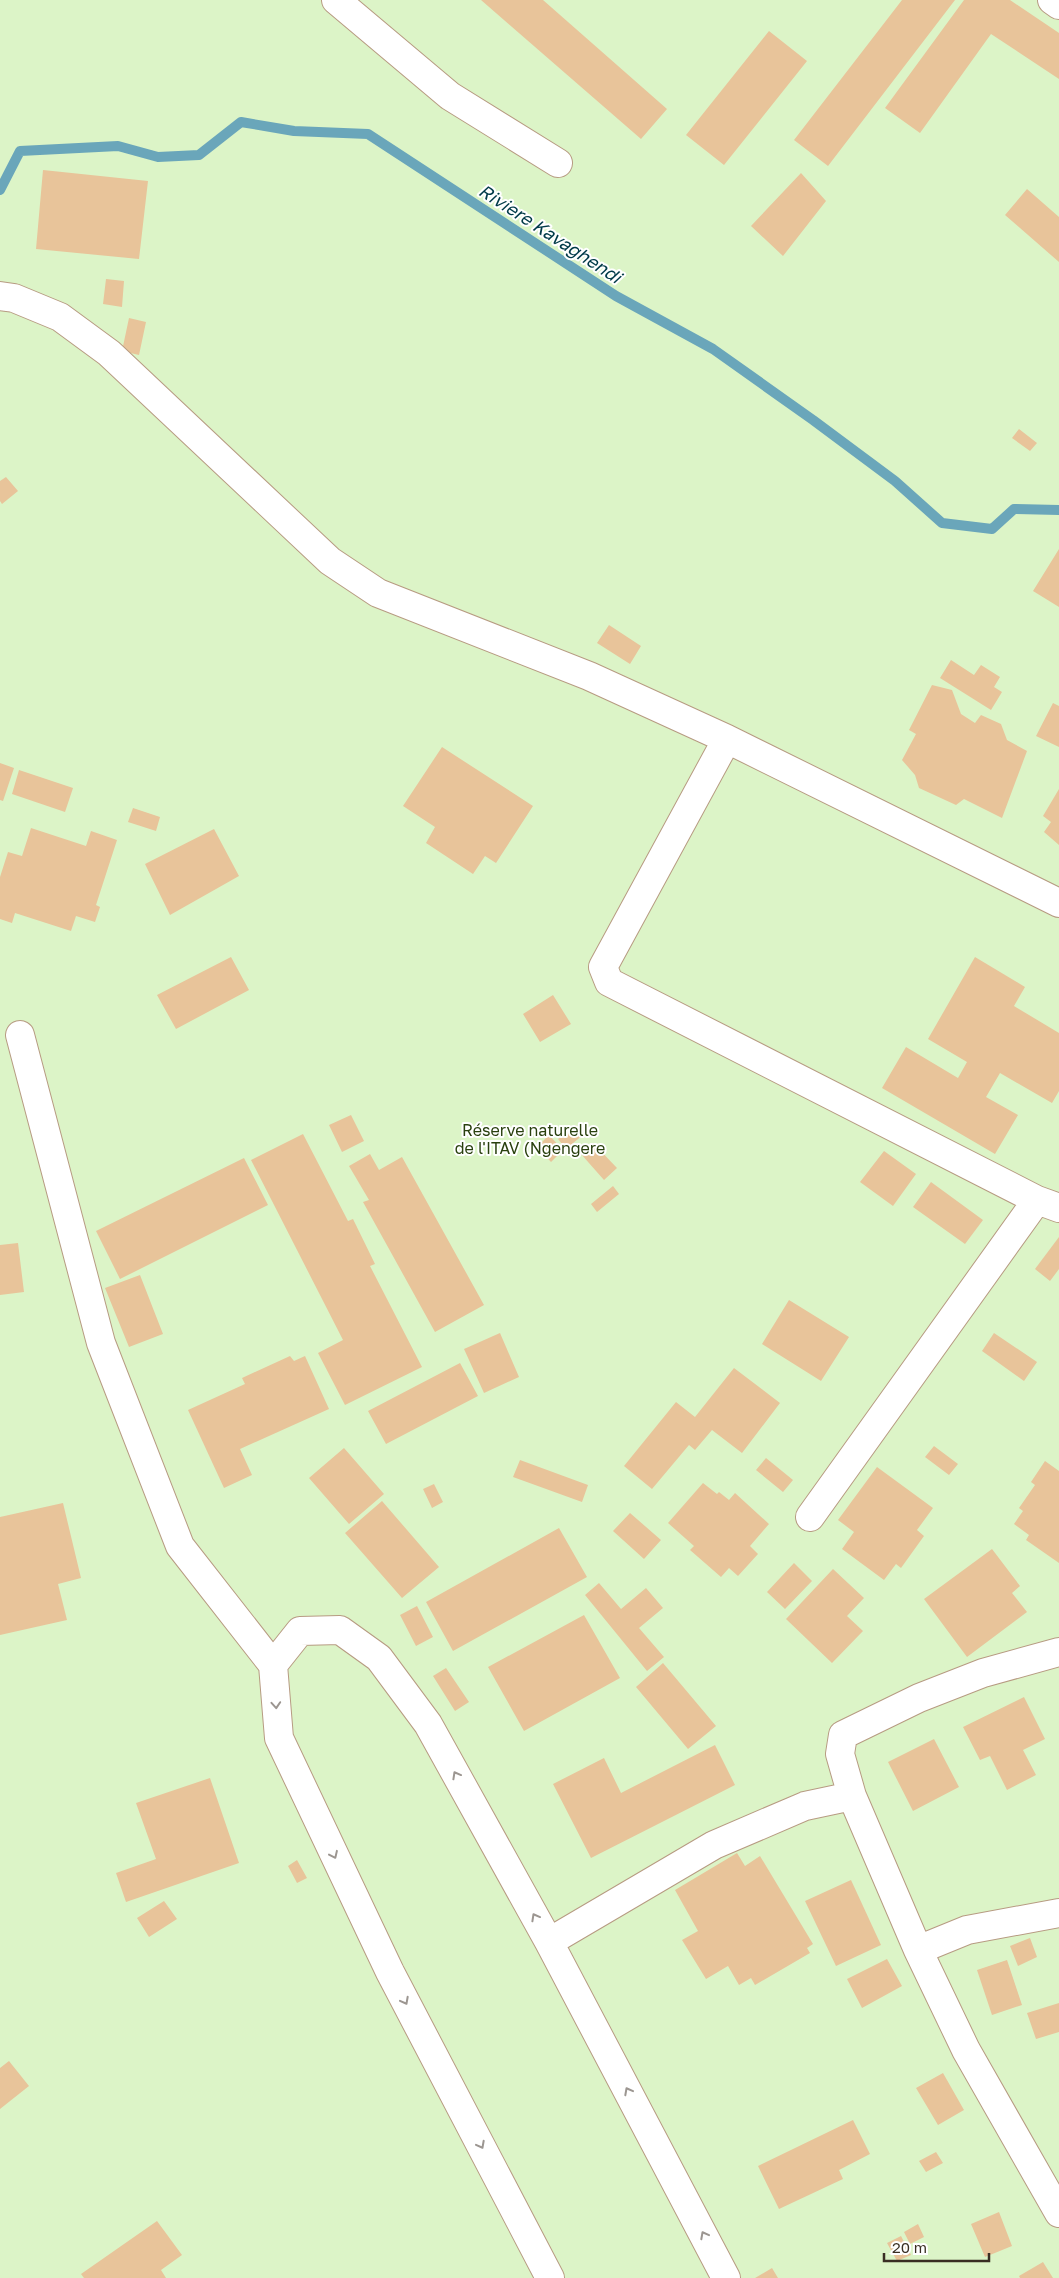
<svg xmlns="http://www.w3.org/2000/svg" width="1059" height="2278" font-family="'Golos Text',sans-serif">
<rect width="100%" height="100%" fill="#fef8f2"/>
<path fill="#dcf4c7" d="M 0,0 L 1059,0 L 1059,2278 L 0,2278 Z"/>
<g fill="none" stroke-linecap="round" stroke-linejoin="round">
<path stroke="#6aa6ba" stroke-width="10" d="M 0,190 L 20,151 L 118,146 L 158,157 L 199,155 L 241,122 L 294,131 L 368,134 L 616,296 L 713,349 L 813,420 L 895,481 L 942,523 L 992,529 L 1014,509 L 1059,510"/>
</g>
<path fill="#e8c49a" d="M 481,0 L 543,0 L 667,109 L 641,139 Z
M 902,0 L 955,0 L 828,166 L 794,140 Z
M 964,0 L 1010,0 L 1059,33 L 1059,79 L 991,34 L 920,133 L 885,108 Z
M 769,31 L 807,61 L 724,165 L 686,135 Z
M 43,170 L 148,181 L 139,259 L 36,249 Z
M 801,173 L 826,201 L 783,256 L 751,226 Z
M 1027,189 L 1059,217 L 1059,262 L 1005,215 Z
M 106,279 L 124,281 L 122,307 L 103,304 Z
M 129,318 L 146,322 L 139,355 L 122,351 Z
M 1019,429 L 1037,443 L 1030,451 L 1012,438 Z
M 6,477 L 18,491 L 2,504 L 0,501 L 0,481 Z
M 1059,549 L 1059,607 L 1033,591 Z
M 609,625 L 641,646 L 630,664 L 597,643 Z
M 951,660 L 974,675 L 981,665 L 1000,677 L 994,687 L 1002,692 L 991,710 L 940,678 Z
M 932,685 L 952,690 L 961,714 L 975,723 L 981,715 L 1001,724 L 1007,740 L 1027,751 L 1002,818 L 964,799 L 956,805 L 919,788 L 915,775 L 902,760 L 916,734 L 909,730 Z
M 1053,703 L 1059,706 L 1059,747 L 1036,736 Z
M 442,747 L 533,806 L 496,863 L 485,856 L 473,874 L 426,843 L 435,827 L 403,806 Z
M 0,763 L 14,768 L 3,801 L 0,800 Z
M 19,770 L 73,788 L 65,812 L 12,794 Z
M 1059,789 L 1059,845 L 1044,832 L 1051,822 L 1043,816 Z
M 133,808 L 160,817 L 156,831 L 128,822 Z
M 31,828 L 86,846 L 91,831 L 117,840 L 96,905 L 100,907 L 95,922 L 76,916 L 71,931 L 15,913 L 12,923 L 0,919 L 0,877 L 8,852 L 22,856 Z
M 214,829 L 239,876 L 170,915 L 145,864 Z
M 231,957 L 249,990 L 176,1029 L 157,995 Z
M 975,957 L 1025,987 L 1014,1006 L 1059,1033 L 1059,1091 L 1052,1103 L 1000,1073 L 986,1097 L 1018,1115 L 995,1154 L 882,1088 L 906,1047 L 958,1078 L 967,1062 L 928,1039 Z
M 553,995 L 571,1024 L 540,1042 L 523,1014 Z
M 351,1115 L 364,1141 L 342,1152 L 329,1125 Z
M 576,1125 L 584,1134 L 566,1149 L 558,1139 Z
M 303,1134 L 348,1221 L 353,1219 L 375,1264 L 370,1266 L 422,1367 L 345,1405 L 318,1353 L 343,1340 L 251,1160 Z
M 549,1135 L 563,1150 L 551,1162 L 537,1147 Z
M 593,1143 L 617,1168 L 604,1180 L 581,1154 Z
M 884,1151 L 916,1174 L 893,1206 L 860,1182 Z
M 370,1154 L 379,1170 L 402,1157 L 484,1305 L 435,1332 L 363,1202 L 369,1200 L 349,1166 Z
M 244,1158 L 268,1205 L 120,1279 L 96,1231 Z
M 931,1182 L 983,1220 L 965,1244 L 913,1207 Z
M 613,1186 L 619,1194 L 597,1212 L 591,1204 Z
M 1059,1237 L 1059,1269 L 1050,1281 L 1035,1269 Z
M 18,1243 L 24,1292 L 0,1295 L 0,1245 Z
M 140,1275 L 163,1334 L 129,1347 L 105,1288 Z
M 789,1300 L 849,1337 L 821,1381 L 762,1344 Z
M 500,1333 L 519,1377 L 484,1393 L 464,1349 Z
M 994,1333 L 1037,1362 L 1024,1381 L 982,1351 Z
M 290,1356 L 294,1361 L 305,1356 L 329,1409 L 240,1449 L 252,1475 L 224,1488 L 188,1410 L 245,1384 L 242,1378 Z
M 460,1363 L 478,1396 L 386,1444 L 368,1411 Z
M 734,1368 L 780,1403 L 742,1453 L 712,1430 L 695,1450 L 689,1445 L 652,1489 L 624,1466 L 676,1402 L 695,1417 Z
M 934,1446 L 958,1464 L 949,1475 L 925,1457 Z
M 344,1448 L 384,1494 L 349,1524 L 309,1478 Z
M 766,1458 L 793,1480 L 783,1492 L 756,1470 Z
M 520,1460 L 588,1485 L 582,1502 L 513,1477 Z
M 1045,1461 L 1059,1471 L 1059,1563 L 1026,1540 L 1029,1535 L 1014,1524 L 1023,1511 L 1019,1508 L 1035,1485 L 1031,1482 Z
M 877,1467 L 933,1508 L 917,1530 L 924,1536 L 901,1568 L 896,1564 L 884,1580 L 842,1549 L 854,1532 L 838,1520 Z
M 703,1483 L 717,1494 L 719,1492 L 729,1500 L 735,1493 L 769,1524 L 750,1546 L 758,1554 L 738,1576 L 729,1568 L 721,1577 L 690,1550 L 694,1546 L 668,1523 Z
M 434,1484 L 443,1502 L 432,1508 L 423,1489 Z
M 382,1501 L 439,1567 L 402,1598 L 345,1533 Z
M 63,1503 L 81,1578 L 58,1584 L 67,1620 L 0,1635 L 0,1517 Z
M 630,1513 L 661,1540 L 644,1559 L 613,1531 Z
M 559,1528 L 587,1577 L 453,1651 L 426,1602 Z
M 992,1549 L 1020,1586 L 1012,1593 L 1027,1612 L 967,1657 L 924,1599 Z
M 794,1563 L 812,1581 L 785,1609 L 767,1592 Z
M 833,1569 L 864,1598 L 847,1616 L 863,1631 L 832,1663 L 786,1619 Z
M 599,1583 L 621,1609 L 646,1588 L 663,1608 L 639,1628 L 664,1657 L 647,1671 L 585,1595 Z
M 417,1606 L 433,1637 L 416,1646 L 400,1615 Z
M 584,1615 L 620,1678 L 524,1731 L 488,1667 Z
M 663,1663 L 716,1726 L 688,1749 L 636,1687 Z
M 446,1668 L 469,1702 L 455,1711 L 433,1676 Z
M 1024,1697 L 1045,1739 L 1023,1750 L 1036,1775 L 1007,1790 L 990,1756 L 980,1760 L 963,1727 Z
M 934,1739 L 959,1787 L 913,1811 L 888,1762 Z
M 715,1745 L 735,1785 L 591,1858 L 553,1784 L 604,1758 L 621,1793 Z
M 210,1778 L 239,1863 L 126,1902 L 116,1873 L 156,1859 L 136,1803 Z
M 737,1853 L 745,1866 L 760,1856 L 813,1944 L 807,1948 L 810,1953 L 755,1985 L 751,1978 L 739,1985 L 728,1966 L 706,1979 L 682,1940 L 698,1931 L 675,1890 Z
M 297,1860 L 307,1878 L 297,1883 L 288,1866 Z
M 851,1880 L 881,1945 L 836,1966 L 805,1901 Z
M 164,1901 L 177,1919 L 149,1937 L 137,1918 Z
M 1030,1938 L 1037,1957 L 1018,1966 L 1010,1946 Z
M 887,1959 L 902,1986 L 862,2008 L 847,1979 Z
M 1007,1960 L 1022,2005 L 992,2015 L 977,1970 Z
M 1059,2003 L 1059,2032 L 1036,2039 L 1027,2013 Z
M 9,2061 L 29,2086 L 0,2109 L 0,2068 Z
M 943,2073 L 964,2110 L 938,2125 L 916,2088 Z
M 853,2120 L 870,2154 L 839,2170 L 843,2179 L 779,2209 L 758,2166 Z
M 936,2152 L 943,2163 L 926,2172 L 919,2161 Z
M 999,2212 L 1012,2246 L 985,2257 L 971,2224 Z
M 157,2221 L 182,2255 L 161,2270 L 166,2278 L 84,2278 L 81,2274 Z
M 918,2224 L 924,2237 L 910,2244 L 904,2232 Z
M 901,2236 L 911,2255 L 897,2261 L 887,2243 Z
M 1043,2262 L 1053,2278 L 1020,2278 L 1019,2276 Z
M 772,2268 L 778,2278 L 755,2278 Z"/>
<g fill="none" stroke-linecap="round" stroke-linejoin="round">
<g stroke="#b79b82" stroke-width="30">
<path id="minor" d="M 336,0 L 450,96 L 558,163
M 1052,0 L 1059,5
M 0,296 L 14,298 L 60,317 L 109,353 L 330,561 L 378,593 L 589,676 L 727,739 L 1059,903
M 727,739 L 603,967 L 609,982 L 1037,1200 L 1059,1208
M 20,1035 L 101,1343 L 180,1546 L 273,1665
M 810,1517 L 1037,1200
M 1059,1652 L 983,1673 L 919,1698 L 843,1735 L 840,1754 L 852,1796 L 918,1950 L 966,2050 L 1059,2213
M 549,1942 L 714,1845 L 805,1806 L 852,1796
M 918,1950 L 967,1930 L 1059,1913
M 550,2278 L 390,1972 L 279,1738 L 273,1665 L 300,1631 L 340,1630 L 379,1658 L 428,1724 L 549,1942 L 726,2278"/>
</g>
<use href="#minor" stroke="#fff" stroke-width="28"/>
</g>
<defs><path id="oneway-chevron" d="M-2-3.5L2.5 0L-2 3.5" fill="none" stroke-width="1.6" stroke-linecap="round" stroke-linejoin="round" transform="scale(1.25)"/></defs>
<g stroke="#9c9691">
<use href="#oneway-chevron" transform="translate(276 1705) rotate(86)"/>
<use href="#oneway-chevron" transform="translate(456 1775) rotate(-119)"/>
<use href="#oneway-chevron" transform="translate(334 1855) rotate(65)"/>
<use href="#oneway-chevron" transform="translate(535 1917) rotate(-119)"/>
<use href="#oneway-chevron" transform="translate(405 2001) rotate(62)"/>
<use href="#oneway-chevron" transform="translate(628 2091) rotate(-118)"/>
<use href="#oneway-chevron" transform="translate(481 2145) rotate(62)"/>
<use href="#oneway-chevron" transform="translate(704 2235) rotate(-118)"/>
</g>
<g text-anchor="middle" stroke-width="4" stroke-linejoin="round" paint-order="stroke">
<g font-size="16" fill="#29400e" stroke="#fff">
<text x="530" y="1136">Réserve naturelle<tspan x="530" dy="18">de l'ITAV (Ngengere</tspan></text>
</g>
<g font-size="18" font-style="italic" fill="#003a48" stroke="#fff">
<text transform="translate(550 234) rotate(33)" y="6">Riviere Kavaghendi</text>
</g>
</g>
<path d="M884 2253v8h105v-8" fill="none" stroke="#392e23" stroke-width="2.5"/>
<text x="892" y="2253" font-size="15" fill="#392e23" stroke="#ffffff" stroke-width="4" paint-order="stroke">20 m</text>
</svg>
